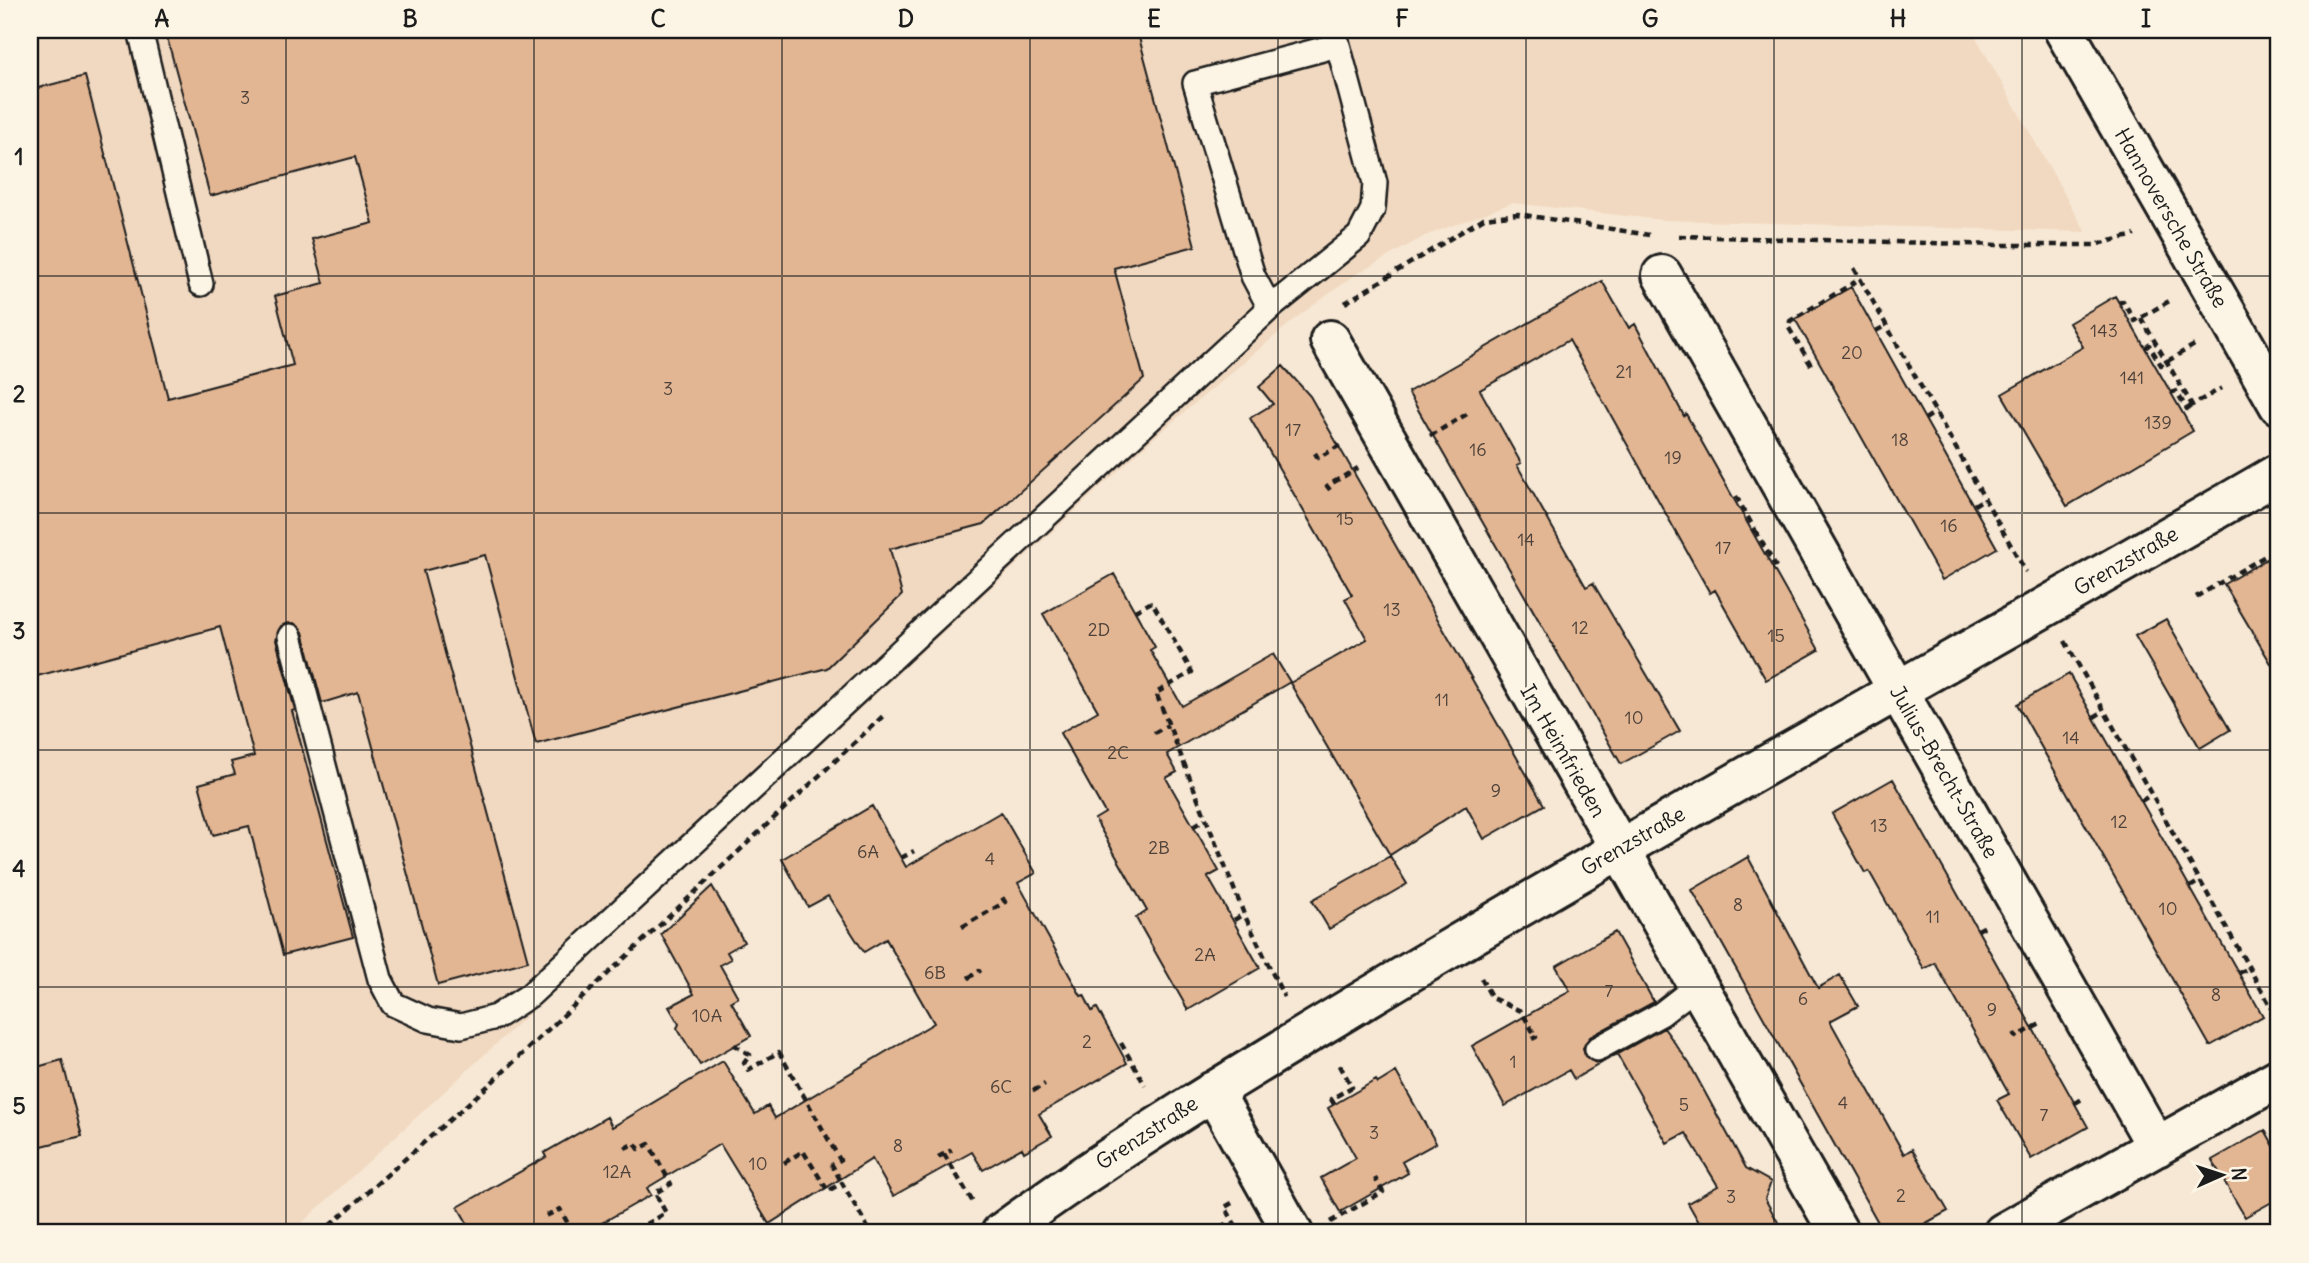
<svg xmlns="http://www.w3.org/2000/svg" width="2309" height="1263" font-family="Delius,sans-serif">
<rect width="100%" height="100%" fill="#f7e8d5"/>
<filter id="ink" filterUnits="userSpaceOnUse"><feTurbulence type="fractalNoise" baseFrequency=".0143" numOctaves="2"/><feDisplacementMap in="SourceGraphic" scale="14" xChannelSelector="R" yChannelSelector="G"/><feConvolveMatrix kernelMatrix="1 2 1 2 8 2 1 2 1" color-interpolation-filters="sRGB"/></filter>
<g filter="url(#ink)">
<path fill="#f1d9c1" d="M 30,30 L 1972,30 L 2086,232 L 1662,220 L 1512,203 L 1425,236 L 1355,275 L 1300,315 L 1155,437 L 291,1233 L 30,1233 Z"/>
<path fill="#e3b693" stroke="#1c1c1c" stroke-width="2" d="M 165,30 L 1137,30 L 1195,246 L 1114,268 L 1144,379 L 984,524 L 890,549 L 902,595 L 827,668 L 536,744 L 485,555 L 423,571 L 528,961 L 438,985 L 358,692 L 322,703 L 303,632 L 294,623 L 281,626 L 276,640 L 295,710 L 292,711 L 353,937 L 283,955 L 249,826 L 213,835 L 199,784 L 235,774 L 231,762 L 254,756 L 220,627 L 30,678 L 30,90 L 85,76 L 168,398 L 293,365 L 275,296 L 324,283 L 312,239 L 373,223 L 355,157 L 210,196 Z
M 1602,281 L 1629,328 L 1635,324 L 1684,416 L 1686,414 L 1819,650 L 1766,680 L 1715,590 L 1710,593 L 1569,340 L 1480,390 L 1521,463 L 1517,465 L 1586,587 L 1593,583 L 1680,731 L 1621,764 L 1408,392 Z
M 1851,287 L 1997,548 L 1942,580 L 1795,319 Z
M 2115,296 L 2193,431 L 2067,506 L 2002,394 L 2083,347 L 2069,323 Z
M 1283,366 L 1310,396 L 1544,805 L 1484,839 L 1466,806 L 1390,855 L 1290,683 L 1367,639 L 1345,599 L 1352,595 L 1250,418 L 1273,404 L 1259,387 Z
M 2279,552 L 2279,677 L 2224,584 Z
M 1114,574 L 1155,647 L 1150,650 L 1182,706 L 1273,654 L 1290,682 L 1167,754 L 1177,772 L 1166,778 L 1219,871 L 1208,877 L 1260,968 L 1188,1010 L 1136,918 L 1147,911 L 1095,819 L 1105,813 L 1060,733 L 1098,711 L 1043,614 Z
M 2166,619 L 2230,730 L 2200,748 L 2135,636 Z
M 2069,674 L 2263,1016 L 2210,1046 L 2017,704 Z
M 1893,779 L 2088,1127 L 2031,1159 L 1997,1100 L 2009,1094 L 1935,963 L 1924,969 L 1869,871 L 1865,873 L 1832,814 Z
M 872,806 L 906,867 L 1001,812 L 1036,873 L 1018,883 L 1081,996 L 1084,995 L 1092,1011 L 1097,1008 L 1127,1063 L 1039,1114 L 1052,1136 L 1024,1152 L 1022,1148 L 983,1170 L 972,1152 L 893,1196 L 872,1159 L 769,1224 L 720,1144 L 647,1188 L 651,1195 L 584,1233 L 473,1233 L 458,1207 L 546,1157 L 544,1153 L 607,1117 L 612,1127 L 723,1061 L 755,1114 L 768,1106 L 775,1118 L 934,1023 L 886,939 L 864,952 L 828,896 L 808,907 L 782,859 Z
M 1390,856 L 1407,884 L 1329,929 L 1312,900 Z
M 1748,857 L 1818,988 L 1840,975 L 1858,1006 L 1830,1021 L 1904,1154 L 1912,1149 L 1948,1211 L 1908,1233 L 1884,1233 L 1692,890 Z
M 712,886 L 744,942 L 727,952 L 731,959 L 720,965 L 738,997 L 731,1001 L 751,1036 L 700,1065 L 677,1028 L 679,1024 L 669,1007 L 694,994 L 661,934 Z
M 1615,932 L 1654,1002 L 1590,1037 L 1583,1048 L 1585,1056 L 1596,1063 L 1603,1062 L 1664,1028 L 1689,1063 L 1746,1168 L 1771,1182 L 1765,1199 L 1784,1233 L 1705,1233 L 1688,1203 L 1718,1186 L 1686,1133 L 1667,1143 L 1617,1054 L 1574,1079 L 1569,1070 L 1505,1106 L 1472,1046 L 1570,991 L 1556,966 Z
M 62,1060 L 82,1136 L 30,1149 L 30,1069 Z
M 1396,1072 L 1436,1143 L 1402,1162 L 1408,1173 L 1340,1212 L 1321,1178 L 1356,1158 L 1328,1108 L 1376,1080 L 1378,1083 Z
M 2265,1130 L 2279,1155 L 2279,1198 L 2245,1217 L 2212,1160 Z"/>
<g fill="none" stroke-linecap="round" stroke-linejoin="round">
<g stroke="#1c1c1c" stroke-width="28">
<path id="lane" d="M 140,30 L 201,284
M 1270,308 L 1253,276 L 1195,83 L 1338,45
M 290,636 L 380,979 L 393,1004 L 428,1020 L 461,1026 L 496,1017 L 530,995 L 1270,308 L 1359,236 L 1373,209 L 1375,183 L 1334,30
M 1597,1049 L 1661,1014 L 1697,986"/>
</g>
<g stroke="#1c1c1c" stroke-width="44">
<path id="street" d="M 1662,275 L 2157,1147
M 1330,340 L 1839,1233
M 1213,1091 L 1293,1233
M 1001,1233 C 1134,1136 1276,1053 1417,968 C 1702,798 1993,639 2279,473
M 2003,1233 L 2279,1078"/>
</g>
<g stroke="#1c1c1c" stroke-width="44">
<path id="secondary" d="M 2064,30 L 2279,405"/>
</g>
<path stroke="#1c1c1c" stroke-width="4.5" stroke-dasharray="7 5" stroke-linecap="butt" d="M 1679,236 L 2000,245 L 2094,245 L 2135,235
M 1854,268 L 2026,572
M 1345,303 L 1484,218 L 1518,214 L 1649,235
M 2119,303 L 2123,301 L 2135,321 L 2171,300
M 2141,318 L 2192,405 L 2222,388
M 1876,331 L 1887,325
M 2145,348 L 2149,345 L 2161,365 L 2196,344
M 1811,365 L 1789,328 L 1790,321 L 1860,279
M 2171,393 L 2176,391 L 2187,409 L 2192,405
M 1925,419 L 1936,412
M 1430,436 L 1467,414 L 1468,418
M 1315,453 L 1318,458 L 1344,443
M 1330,490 L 1327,486 L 1358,468
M 1736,496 L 1755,530 L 1752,532
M 1974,505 L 1984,499
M 1755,530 L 1776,567
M 2273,565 L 2279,564
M 2196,597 L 2277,549 L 2279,552
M 1135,611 L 1152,602 L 1192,672 L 1156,693 L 1244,914 L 1284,997
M 2065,641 L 2279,1021
M 2094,717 L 2104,711
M 1154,733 L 1168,725
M 2141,801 L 2151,795
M 1194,826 L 1205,819
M 901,858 L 914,851
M 2190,887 L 2200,881
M 1234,920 L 1244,914
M 962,927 L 1005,902 L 1000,894
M 1978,930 L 1987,925
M 2239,973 L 2249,968
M 968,978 L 981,970
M 1481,978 L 1492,998 L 1521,1011 L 1536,1037 L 1532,1039
M 2014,1033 L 2016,1037 L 2042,1023
M 1121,1043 L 1145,1085
M 734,1045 L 750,1055 L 744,1063 L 748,1070 L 779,1052 L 840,1160 L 832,1165 L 842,1183
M 1033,1091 L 1045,1084
M 2075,1103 L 2084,1098
M 1334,1104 L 1331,1099 L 1352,1087 L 1338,1062
M 625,1148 L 635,1143 L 639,1149 L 649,1144 L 671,1184 L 655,1193 L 666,1213 L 631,1233
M 2276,1149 L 2279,1148
M 944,1154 L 974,1204
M 938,1157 L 952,1150
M 784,1163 L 803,1151 L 828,1191 L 842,1183 L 871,1233
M 1232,1203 L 1225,1207 L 1240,1233
M 546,1216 L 560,1209 L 573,1233
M 1330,1222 L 1383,1192 L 1375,1178
M 1223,1223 L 1229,1233
M 1916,1229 L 1918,1232 L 1934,1223 L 1939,1233
M 321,1233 L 488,1086 L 883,716"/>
<use href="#lane" stroke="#fcf5e5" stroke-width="23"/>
<use href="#street" stroke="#fcf5e5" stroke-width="38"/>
<use href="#secondary" stroke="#fcf5e5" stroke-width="38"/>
</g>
</g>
<path fill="none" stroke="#1c1c1c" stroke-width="2" stroke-opacity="0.55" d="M 286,30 L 286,1233M 534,30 L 534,1233M 782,30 L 782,1233M 1030,30 L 1030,1233M 1278,30 L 1278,1233M 1526,30 L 1526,1233M 1774,30 L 1774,1233M 2022,30 L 2022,1233M 30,276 L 2279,276M 30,513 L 2279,513M 30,750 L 2279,750M 30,987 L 2279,987"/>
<g text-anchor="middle" stroke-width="6" stroke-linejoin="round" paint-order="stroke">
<g font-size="18" fill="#4e423a">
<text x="245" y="104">3</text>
<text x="2104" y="337">143</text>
<text x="1852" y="359">20</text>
<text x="1624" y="378">21</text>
<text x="2132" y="384">141</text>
<text x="668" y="395">3</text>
<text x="2158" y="429">139</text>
<text x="1293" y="436">17</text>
<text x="1900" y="446">18</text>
<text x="1478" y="456">16</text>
<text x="1673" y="464">19</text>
<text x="1345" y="525">15</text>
<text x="1949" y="532">16</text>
<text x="1526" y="546">14</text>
<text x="1723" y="554">17</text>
<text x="1392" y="616">13</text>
<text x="1580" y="634">12</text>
<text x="1099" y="636">2D</text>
<text x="1776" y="642">15</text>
<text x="1442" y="706">11</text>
<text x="1634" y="724">10</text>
<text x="2071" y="744">14</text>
<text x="1118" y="759">2C</text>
<text x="1496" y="797">9</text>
<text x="2119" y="828">12</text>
<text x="1879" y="832">13</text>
<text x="1159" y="854">2B</text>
<text x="868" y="858">6A</text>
<text x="990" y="865">4</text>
<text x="1738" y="911">8</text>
<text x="2168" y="915">10</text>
<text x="1933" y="923">11</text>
<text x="1205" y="961">2A</text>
<text x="935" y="979">6B</text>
<text x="1609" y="997">7</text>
<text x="2216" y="1001">8</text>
<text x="1803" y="1005">6</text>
<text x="1992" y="1016">9</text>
<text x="707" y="1022">10A</text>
<text x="1087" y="1048">2</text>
<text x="1513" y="1068">1</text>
<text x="1001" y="1093">6C</text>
<text x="1843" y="1109">4</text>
<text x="1684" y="1111">5</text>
<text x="2044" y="1121">7</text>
<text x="1374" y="1139">3</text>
<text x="898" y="1152">8</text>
<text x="758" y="1170">10</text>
<text x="617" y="1178">12A</text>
<text x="1901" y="1202">2</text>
<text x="1731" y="1203">3</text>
</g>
<g font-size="21" fill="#1c1c1c" stroke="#fcf5e5">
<text transform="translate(2171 218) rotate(60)" y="7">Hannoversche Straße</text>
<text transform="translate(2126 561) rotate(-30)" y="7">Grenzstraße</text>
<text transform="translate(1563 751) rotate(60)" y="7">Im Heimfrieden</text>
<text transform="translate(1944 772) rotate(60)" y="7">Julius-Brecht-Straße</text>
<text transform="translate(1633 841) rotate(-30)" y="7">Grenzstraße</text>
<text transform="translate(1147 1133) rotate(-33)" y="7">Grenzstraße</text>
</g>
</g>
<rect width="2309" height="1263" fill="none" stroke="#fcf5e5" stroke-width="77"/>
<g transform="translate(2222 1175) rotate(87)" stroke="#fcf5e5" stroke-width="5" paint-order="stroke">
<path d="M0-5L12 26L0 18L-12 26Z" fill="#1c1c1c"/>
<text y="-10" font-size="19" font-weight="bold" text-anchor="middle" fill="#1c1c1c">N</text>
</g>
<rect x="38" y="38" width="2232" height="1186" fill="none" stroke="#1c1c1c" stroke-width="2.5"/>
<g font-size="23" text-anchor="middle" font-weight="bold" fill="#1c1c1c">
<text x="162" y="27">A</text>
<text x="410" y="27">B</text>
<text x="658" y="27">C</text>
<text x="906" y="27">D</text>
<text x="1154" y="27">E</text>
<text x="1402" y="27">F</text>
<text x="1650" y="27">G</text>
<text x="1898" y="27">H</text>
<text x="2146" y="27">I</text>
<text x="19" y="165">1</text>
<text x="19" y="402">2</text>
<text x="19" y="639">3</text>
<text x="19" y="877">4</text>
<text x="19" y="1114">5</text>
</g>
</svg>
